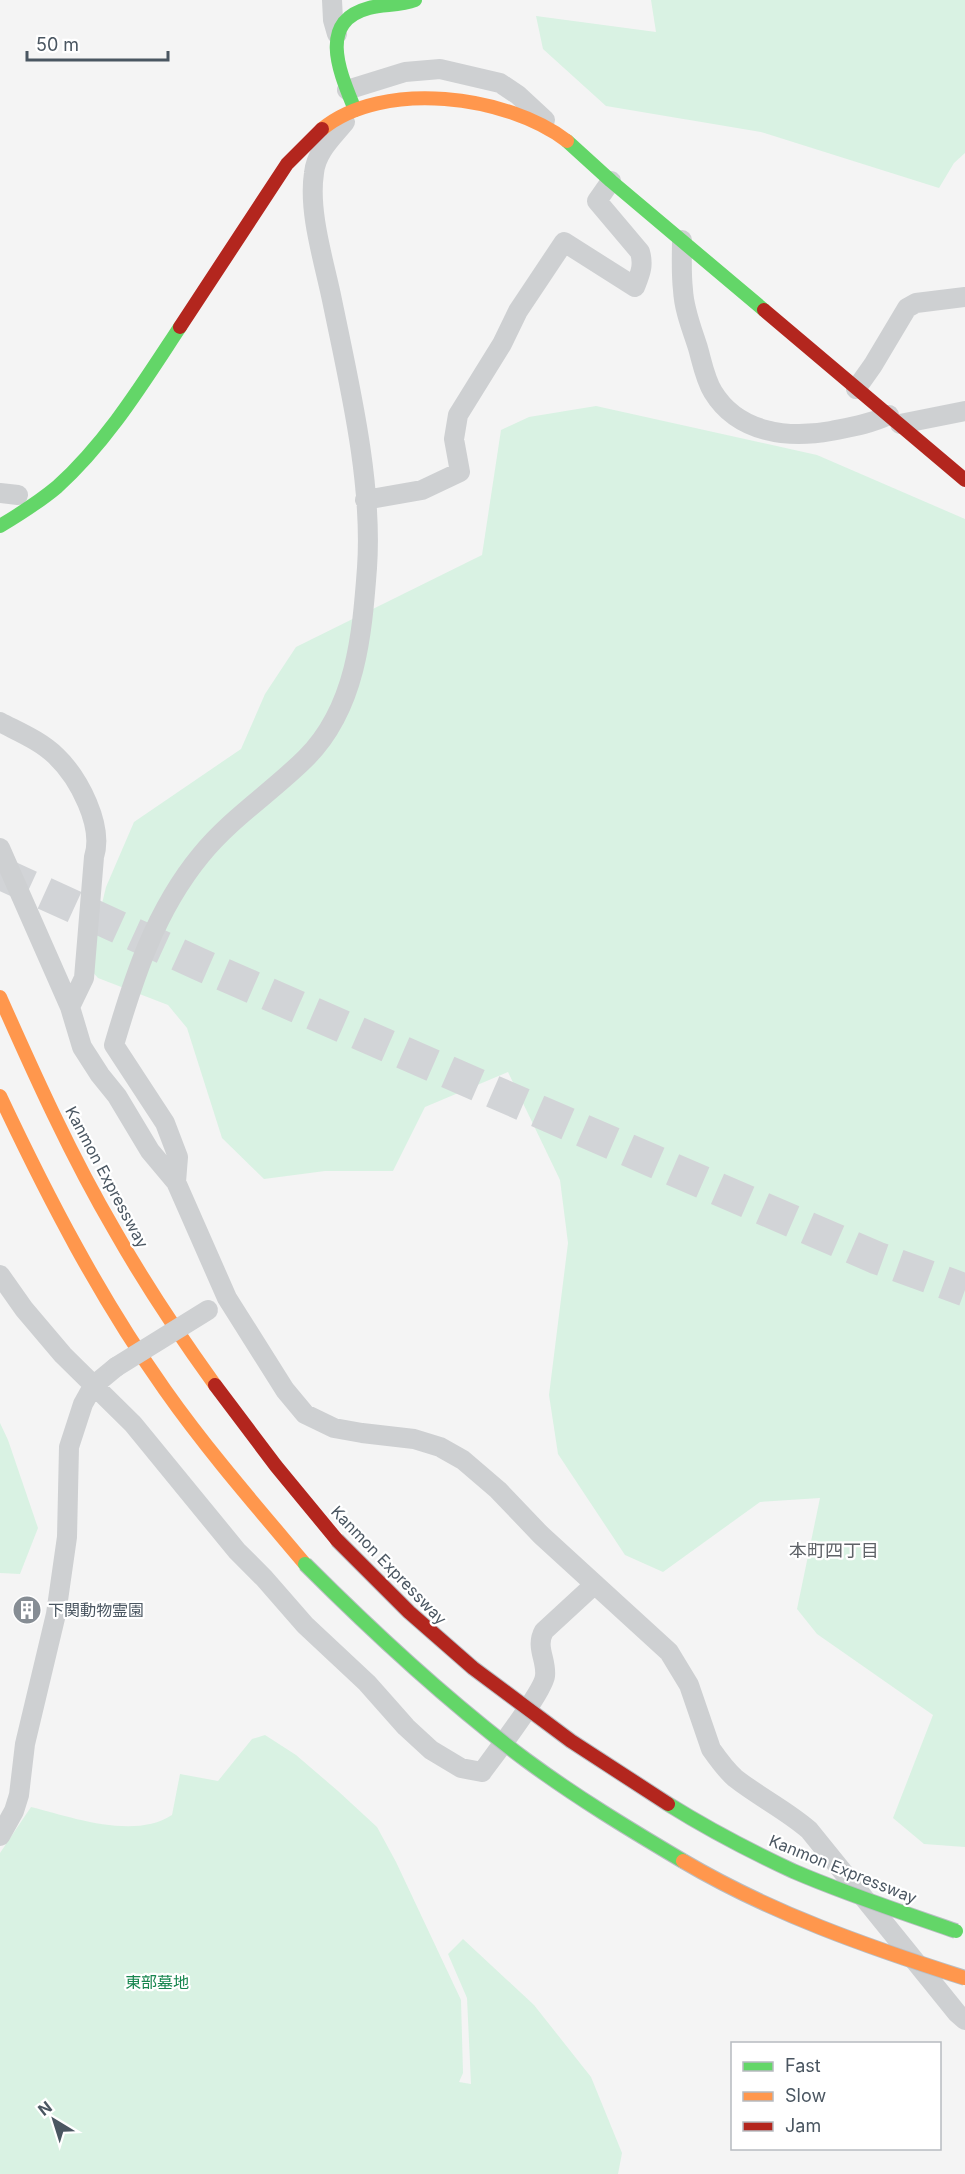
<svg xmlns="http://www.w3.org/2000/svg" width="965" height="2174" font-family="Inter,'Noto Sans JP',sans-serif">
<rect width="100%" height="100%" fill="#f4f4f4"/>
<path fill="#d9f2e3" d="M 651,0 L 965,0 L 965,153 L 954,163 L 939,188 L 761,132 L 606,106 L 543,49 L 536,16 L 656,32 Z
M 596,406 L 817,455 L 965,519 L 965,1847 L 924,1844 L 893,1818 L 933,1715 L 817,1634 L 797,1609 L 820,1498 L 760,1502 L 663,1572 L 625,1555 L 558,1454 L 549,1395 L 568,1243 L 560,1180 L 508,1072 L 425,1107 L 393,1171 L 325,1171 L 264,1179 L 222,1138 L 187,1028 L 168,1005 L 98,978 L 87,966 L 106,887 L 134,822 L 241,749 L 265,694 L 296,647 L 482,555 L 501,430 L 529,417 Z
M 0,1423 L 8,1440 L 38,1528 L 20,1574 L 0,1573 Z
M 265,1735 L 296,1755 L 338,1791 L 377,1827 L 396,1862 L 461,2000 L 463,2073 L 459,2082 L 471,2084 L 467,1998 L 448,1954 L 463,1939 L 534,2005 L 591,2077 L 622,2153 L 618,2174 L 0,2174 L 0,1853 L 31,1807 C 71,1817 134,1840 172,1815 L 180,1774 L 218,1781 L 252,1739 Z"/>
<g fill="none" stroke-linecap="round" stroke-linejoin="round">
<path stroke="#d2d4d7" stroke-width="33" stroke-dasharray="33 16" stroke-linecap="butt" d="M 0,873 L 199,964 L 877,1258 L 965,1290"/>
<path stroke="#ced0d2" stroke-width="20" d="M 332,0 L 333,20 L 337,34
M 347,90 L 405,72 L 440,69 L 500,83 L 518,95 L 545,120
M 682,240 C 682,256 681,273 683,290 C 684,310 692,329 698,348 C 702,362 705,379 713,392 C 738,433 788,439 831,431 C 851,427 870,424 889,415
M 856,389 L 873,365 L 907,308 L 916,303 L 965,297
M 900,424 L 965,411
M 0,493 L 18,495
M 365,500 L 422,490 L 460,472 L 454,439 L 458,415 L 502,344 L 518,311 L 564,242 L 635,287 C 640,274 644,266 640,252 L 597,201 L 611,181
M 0,722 C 19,732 41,741 56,756 C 79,778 104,826 94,857 L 84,978 L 70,1007
M 0,848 L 70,1007 L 82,1047 L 100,1075 L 117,1096 L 150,1151 L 176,1182 L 227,1298 L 285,1390 L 305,1414 L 334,1428 L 362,1433 L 414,1439 L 440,1447 L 463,1460 L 498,1490 L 541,1535 L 669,1652 L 689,1685 L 711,1749 C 718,1759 726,1770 735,1778 C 759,1797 786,1810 809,1830 L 957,2013 L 965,2020
M 176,1182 L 178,1157 L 165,1123 L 114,1045 C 134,977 155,911 201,855 C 231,818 272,792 306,758 C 356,708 362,635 367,568 C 373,482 349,383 332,300 C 324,261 308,212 314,173 C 316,152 332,138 345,122
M 0,1275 L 24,1309 L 63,1355 L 133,1424 L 237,1551 L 264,1578 L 305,1625 L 367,1683 L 406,1727 L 431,1750 L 461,1768 L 482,1772 C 493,1757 544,1690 545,1676 C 547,1660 535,1647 544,1631 L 595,1584
M 0,1836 L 14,1811 L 19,1795 L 25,1744 L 56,1614 L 67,1537 L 69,1447 L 83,1404 L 93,1386 L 116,1367"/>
<path stroke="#63d668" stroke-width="14" d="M 355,110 C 341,75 316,22 369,8 C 384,4 400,6 415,0
M 567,141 L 611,181 L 764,310
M 0,526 C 20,514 39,502 57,487 C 107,442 143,383 180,327"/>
<path stroke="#ff974d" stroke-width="14" d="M 322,129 C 383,79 507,95 567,141
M 0,997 C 35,1076 71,1156 115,1231 C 145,1284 179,1335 215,1385
M 0,1096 C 48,1198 100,1298 165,1390 C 208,1451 257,1507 305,1564"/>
<path stroke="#b3261e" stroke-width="14" d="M 764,310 L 965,480
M 180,327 L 287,164 L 322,129
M 215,1385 L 276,1466 L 337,1540"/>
<g stroke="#b9bec3" stroke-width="16" stroke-linecap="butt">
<path id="fast-bridge" d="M 305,1564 C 375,1634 447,1701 526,1760 C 576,1797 629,1829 683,1861
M 668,1804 C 708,1829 750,1851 793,1871 C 846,1894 901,1912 956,1931"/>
</g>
<g stroke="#b9bec3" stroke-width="16" stroke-linecap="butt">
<path id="slow-bridge" d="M 683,1861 C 771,1913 868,1947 965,1978"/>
</g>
<g stroke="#b9bec3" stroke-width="16" stroke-linecap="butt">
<path id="jam-bridge" d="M 337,1540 L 409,1612 L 473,1668 L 571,1741 L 668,1804"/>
</g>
<path stroke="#ced0d2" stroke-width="20" d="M 116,1367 L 208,1310"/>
<use href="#fast-bridge" stroke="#63d668" stroke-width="14"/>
<use href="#slow-bridge" stroke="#ff974d" stroke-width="14"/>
<use href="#jam-bridge" stroke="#b3261e" stroke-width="14"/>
</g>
<defs>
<g id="building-disc" transform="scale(1.5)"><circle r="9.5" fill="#868d94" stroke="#fff"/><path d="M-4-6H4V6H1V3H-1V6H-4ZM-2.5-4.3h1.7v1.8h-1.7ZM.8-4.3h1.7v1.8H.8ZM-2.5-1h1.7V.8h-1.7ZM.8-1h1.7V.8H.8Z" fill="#fff"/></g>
</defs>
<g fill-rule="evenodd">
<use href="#building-disc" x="27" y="1610"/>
</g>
<g text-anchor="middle" stroke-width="4.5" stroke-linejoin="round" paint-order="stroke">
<g font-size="16" fill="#4a5661" stroke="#fff">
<text transform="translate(107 1177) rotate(62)" y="6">Kanmon Expressway</text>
<text transform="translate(389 1565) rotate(46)" y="6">Kanmon Expressway</text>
<text transform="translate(843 1869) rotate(22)" y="6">Kanmon Expressway</text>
</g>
<g font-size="16" fill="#4a5661" stroke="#fff" text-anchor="start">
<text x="48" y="1616">下関動物霊園</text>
</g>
<g font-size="16" fill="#17864f" stroke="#fff">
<text x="157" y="1988">東部墓地</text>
</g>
<g font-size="18" fill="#5f6368" stroke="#fff">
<text x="834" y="1557">本町四丁目</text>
</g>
</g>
<rect x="731" y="2042" width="210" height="108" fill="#ffffff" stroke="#b7bbc0" stroke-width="1.5"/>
<rect x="743" y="2062" width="30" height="9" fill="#63d668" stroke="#b7bbc0" stroke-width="1.5"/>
<text x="785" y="2072" font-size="18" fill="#4a5661">Fast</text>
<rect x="743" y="2092" width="30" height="9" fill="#ff974d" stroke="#b7bbc0" stroke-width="1.5"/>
<text x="785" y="2102" font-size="18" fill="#4a5661">Slow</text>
<rect x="743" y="2122" width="30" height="9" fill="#b3261e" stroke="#b7bbc0" stroke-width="1.5"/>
<text x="785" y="2132" font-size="18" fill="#4a5661">Jam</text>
<g transform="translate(54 2120) rotate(322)" stroke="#ffffff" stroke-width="4.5" paint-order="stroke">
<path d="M0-4.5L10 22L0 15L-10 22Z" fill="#4a5661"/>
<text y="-9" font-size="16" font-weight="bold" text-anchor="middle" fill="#4a5661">N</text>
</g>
<path d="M27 51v9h141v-9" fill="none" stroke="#4a5661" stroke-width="3"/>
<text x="36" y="51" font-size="18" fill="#4a5661" stroke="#ffffff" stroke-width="4.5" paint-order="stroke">50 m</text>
</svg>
